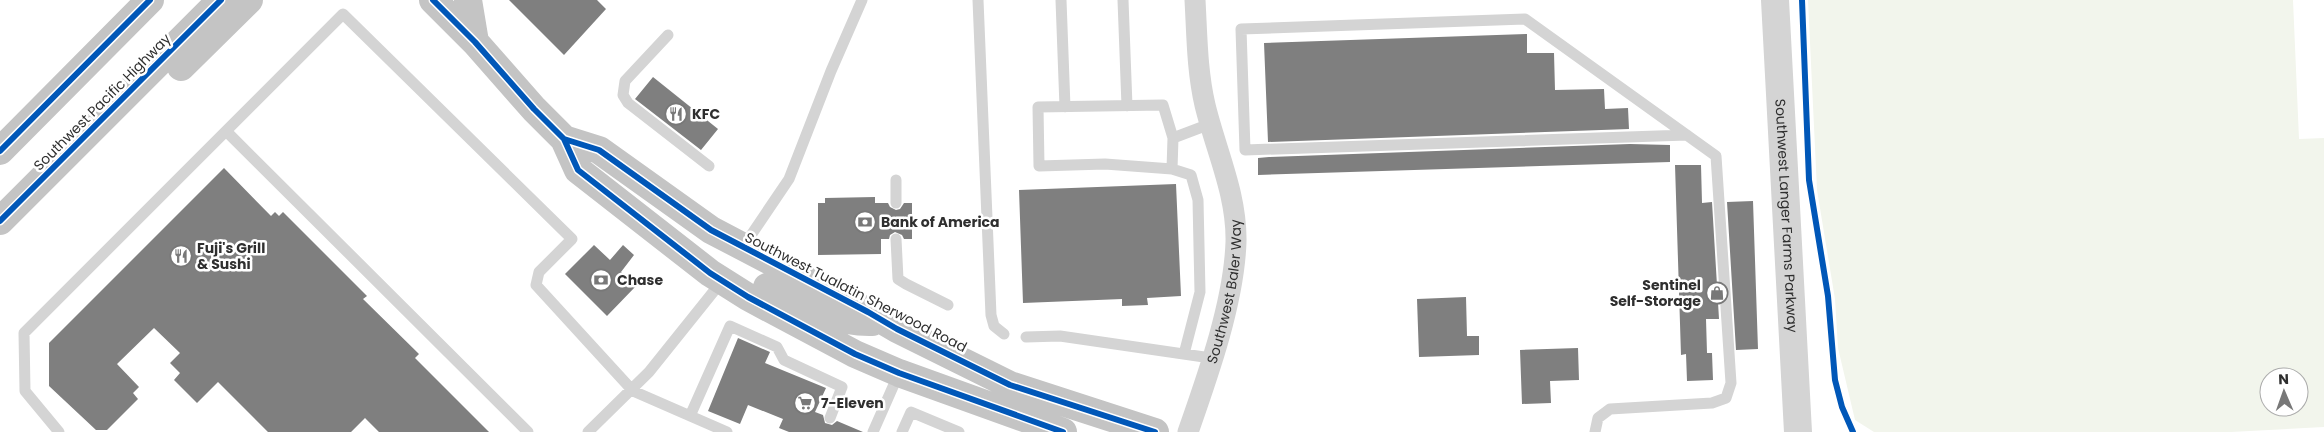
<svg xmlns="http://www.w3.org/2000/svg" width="2324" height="432" font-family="Poppins,sans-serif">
<rect width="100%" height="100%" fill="#fff"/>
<path fill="#f2f5ec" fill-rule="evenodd" d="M 1808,0 L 2293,0 L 2299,139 L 2324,138 L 2324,427 L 2231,432 L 1874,432 L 1855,420 L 1838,348 L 1835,299 L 1817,190 ZM 2269,377 L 2299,377 L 2299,407 L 2269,407 Z"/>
<path fill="#7f7f7f" d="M 509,0 L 597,0 L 606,9 L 564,55 Z
M 1527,34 L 1527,53 L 1554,53 L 1555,90 L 1604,89 L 1605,109 L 1628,108 L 1629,129 L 1268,142 L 1264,43 Z
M 653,77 L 718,129 L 701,150 L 635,99 Z
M 1630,144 L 1670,145 L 1670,162 L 1258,175 L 1258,158 L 1269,157 Z
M 1675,165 L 1701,165 L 1702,203 L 1712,202 L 1719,319 L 1706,319 L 1707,353 L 1712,353 L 1713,380 L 1687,381 L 1686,354 L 1681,355 Z
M 224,168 L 271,216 L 275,212 L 279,216 L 283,212 L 367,296 L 363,299 L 419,354 L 415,358 L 489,432 L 379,432 L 365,418 L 351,432 L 268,432 L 218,382 L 197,403 L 174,380 L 180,373 L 170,363 L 180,353 L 154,328 L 117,364 L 139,387 L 133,393 L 138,399 L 107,430 L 96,430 L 49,386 L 49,343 Z
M 1176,184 L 1181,296 L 1147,298 L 1148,305 L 1122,306 L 1122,299 L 1023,303 L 1019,190 Z
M 875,197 L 875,203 L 888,203 L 890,207 L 896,210 L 900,209 L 904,203 L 912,203 L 912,239 L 904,239 L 902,235 L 895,232 L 890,235 L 889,239 L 881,239 L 881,254 L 818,255 L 818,203 L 825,203 L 825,198 Z
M 1753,201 L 1758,349 L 1736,350 L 1727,202 Z
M 594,245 L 610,260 L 623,245 L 634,255 L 621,272 L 636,286 L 607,316 L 565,274 Z
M 1466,297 L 1467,336 L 1479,336 L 1479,355 L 1419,357 L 1417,299 Z
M 738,338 L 770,352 L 765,363 L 826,388 L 815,412 L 823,415 L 825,423 L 832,425 L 837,421 L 863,432 L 789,432 L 779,428 L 783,419 L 748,405 L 740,424 L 708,411 Z
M 1578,348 L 1579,380 L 1550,381 L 1551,403 L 1522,404 L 1520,350 Z"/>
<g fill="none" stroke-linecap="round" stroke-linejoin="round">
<path stroke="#d4d4d4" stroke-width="11" d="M 978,0 L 991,315 L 994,326 L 1004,334
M 1061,0 L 1065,107
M 1123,0 L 1127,106
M 668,35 L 625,81 L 623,95 L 628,103 L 709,166
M 226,131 L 528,432
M 1173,138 L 1172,169 L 1105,164 L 1039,166 L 1038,107 L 1163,105 L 1173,138 L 1210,124
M 1172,169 L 1191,175 L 1198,200 L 1200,292 L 1184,354
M 896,180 L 896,203
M 896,239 L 898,279 L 906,284 L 948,305
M 743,247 L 789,179 L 831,71 L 862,0
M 1026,337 L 1060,336 L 1211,358
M 690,416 L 730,326 L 777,347 L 784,360 L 842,387 L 830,418
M 59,432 L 25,391 L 24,333 L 343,14 L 572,239 L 539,272 L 536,285 L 633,391 L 727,432
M 588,432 L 649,372 L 722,281
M 873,432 L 899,373
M 902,432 L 911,412 L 959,432
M 1595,432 L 1598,418 L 1610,409 L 1712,403 L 1726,398 L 1731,383 L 1716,156 L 1525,19 L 1241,29 L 1245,150 L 1687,135"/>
<path stroke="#d4d4d4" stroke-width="21" id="s1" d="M 1188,432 C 1208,375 1234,302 1236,242 C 1237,194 1216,151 1205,105 C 1197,71 1197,35 1195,0"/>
<path stroke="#d4d4d4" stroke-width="28" id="s2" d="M 1775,0 L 1798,432"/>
<path stroke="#c4c4c4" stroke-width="28" d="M 433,0 L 475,42 L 534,109 L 564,139 L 578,170 L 710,273 L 748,297 L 855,354 L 899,373 L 1063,432
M 468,0 L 475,42
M 181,67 L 249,0
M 564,139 L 599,150 L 711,230 L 868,312 L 897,329 L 1010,385 L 1155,432
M 0,151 L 150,0
M 0,221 L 221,0
M 767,287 C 800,303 834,323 872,322"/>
<g stroke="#fff" stroke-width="9">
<path id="cycleway" d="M 433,0 L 475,42 L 534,109 L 564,139 L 578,170 L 710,273 L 748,297 L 855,354 L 899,373 L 1063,432
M 1802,0 L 1809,180 L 1828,296 L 1835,380 L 1842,407 L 1853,432
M 564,139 L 599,150 L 711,230 L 868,312 L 897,329 L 1010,385 L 1155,432
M 0,151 L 150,0
M 0,221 L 221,0"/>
</g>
<use href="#cycleway" stroke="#0057b8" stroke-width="6"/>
</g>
<defs>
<g id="restaurant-ring" transform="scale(1.125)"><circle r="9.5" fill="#fff" stroke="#787878" stroke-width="1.5"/><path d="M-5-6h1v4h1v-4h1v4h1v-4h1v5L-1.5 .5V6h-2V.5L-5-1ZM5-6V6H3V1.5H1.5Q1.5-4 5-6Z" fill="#787878"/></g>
<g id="bank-ring" transform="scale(1.125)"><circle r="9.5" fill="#fff" stroke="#787878" stroke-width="1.5"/><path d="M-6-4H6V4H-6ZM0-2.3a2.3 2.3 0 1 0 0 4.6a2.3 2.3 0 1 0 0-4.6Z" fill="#787878"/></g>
<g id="shop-ring" transform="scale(1.125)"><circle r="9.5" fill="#fff" stroke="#787878" stroke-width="1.5"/><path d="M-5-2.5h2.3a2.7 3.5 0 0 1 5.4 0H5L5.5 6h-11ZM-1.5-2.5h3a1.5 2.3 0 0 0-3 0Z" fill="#787878"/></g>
<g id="supermarket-ring" transform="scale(1.125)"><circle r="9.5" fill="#fff" stroke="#787878" stroke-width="1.5"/><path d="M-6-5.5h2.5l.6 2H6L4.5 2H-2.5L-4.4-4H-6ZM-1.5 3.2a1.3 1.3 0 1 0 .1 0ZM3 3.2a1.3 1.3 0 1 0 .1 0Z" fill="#787878"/></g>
</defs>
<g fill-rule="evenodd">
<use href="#restaurant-ring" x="676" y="114"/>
<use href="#bank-ring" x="865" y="222"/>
<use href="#restaurant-ring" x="181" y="256"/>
<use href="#bank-ring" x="601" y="280"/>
<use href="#shop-ring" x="1717" y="293"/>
<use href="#supermarket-ring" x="805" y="403"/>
</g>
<g text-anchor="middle" stroke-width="5" stroke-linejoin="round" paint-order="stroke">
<g font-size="14" fill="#2f2f2f" stroke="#fff">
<text transform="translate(102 102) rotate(-45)" y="5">Southwest Pacific Highway</text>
<text dy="5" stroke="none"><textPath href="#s2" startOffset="216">Southwest Langer Farms Parkway</textPath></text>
<text dy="5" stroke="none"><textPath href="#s1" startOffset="146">Southwest Baler Way</textPath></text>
<text transform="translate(856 292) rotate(27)" y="5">Southwest Tualatin Sherwood Road</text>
</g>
<g font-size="14" font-weight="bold" fill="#2f2f2f" stroke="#fff" text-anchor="start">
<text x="692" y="119">KFC</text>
<text x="881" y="227">Bank of America</text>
<text x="197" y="253">Fuji's Grill<tspan x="197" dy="16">&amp; Sushi</tspan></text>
<text x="617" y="285">Chase</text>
<text x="1701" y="290" text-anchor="end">Sentinel<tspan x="1701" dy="16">Self-Storage</tspan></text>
<text x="821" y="408">7-Eleven</text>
</g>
</g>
<g transform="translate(2284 392) rotate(358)"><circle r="24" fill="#ffffff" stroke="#acacac"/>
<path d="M0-4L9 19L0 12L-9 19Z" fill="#787878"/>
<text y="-8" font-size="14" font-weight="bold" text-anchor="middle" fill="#2f2f2f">N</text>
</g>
</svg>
